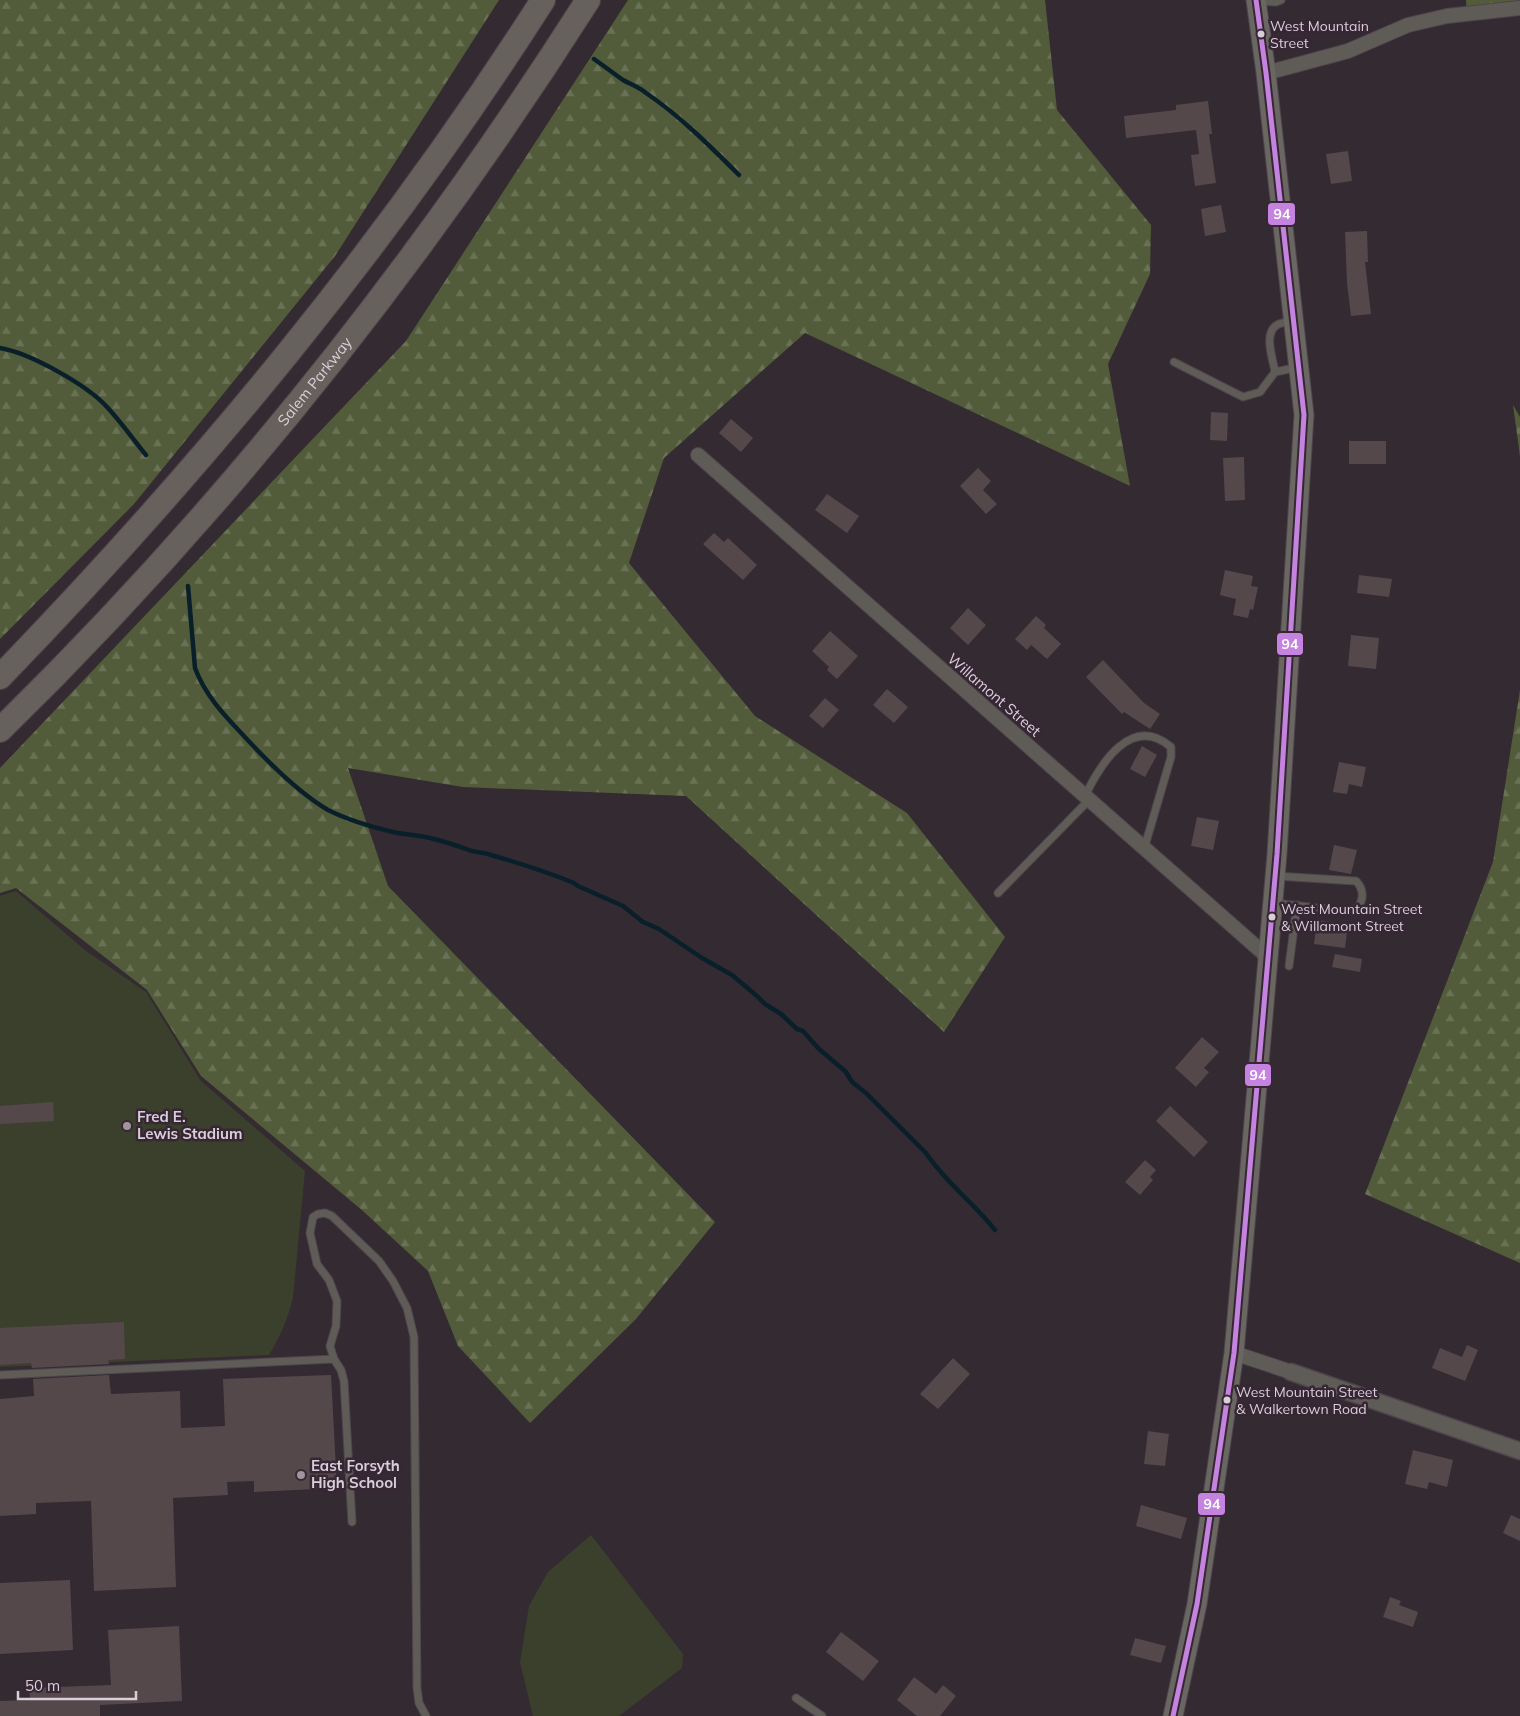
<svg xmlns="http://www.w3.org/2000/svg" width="1520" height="1716" font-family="Mulish,sans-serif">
<defs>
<pattern id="forest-firs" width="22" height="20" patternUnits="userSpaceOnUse" patternTransform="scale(1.25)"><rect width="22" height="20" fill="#525c3a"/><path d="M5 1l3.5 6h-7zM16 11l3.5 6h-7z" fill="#6a7256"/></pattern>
</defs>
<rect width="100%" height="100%" fill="#342a32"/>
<path fill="#3b402c" d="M 16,891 L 86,951 L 146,992 L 201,1081 L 305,1171 L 293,1298 C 288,1318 280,1337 269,1355 L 0,1367 L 0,896 Z
M 591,1535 L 683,1654 L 682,1668 L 619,1716 L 533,1716 L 520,1662 L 529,1606 L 548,1572 Z"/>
<path fill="url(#forest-firs)" d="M 0,0 L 499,0 L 335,256 L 134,504 L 0,639 Z
M 628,0 L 1045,0 L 1057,110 L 1151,225 L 1150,274 L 1108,364 L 1130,486 L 805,333 L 664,458 L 629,563 L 755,716 L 907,813 L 1005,937 L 944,1032 L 686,796 L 463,787 L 348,768 L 388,886 L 715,1222 L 636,1319 L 530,1423 L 458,1346 L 428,1271 L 363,1211 L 201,1076 L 147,990 L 16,888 L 0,893 L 0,768 L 406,341 Z
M 1466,0 L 1520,0 L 1520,6 L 1467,14 Z
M 1513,405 L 1520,417 L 1520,456 Z
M 1520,690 L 1520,1263 L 1365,1194 L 1493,862 Z"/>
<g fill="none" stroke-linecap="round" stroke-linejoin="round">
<path stroke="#09202a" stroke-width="4.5" d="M 594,59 C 604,66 613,73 623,80 C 630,84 639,87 646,93 C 680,116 710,146 739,175
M 0,348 C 30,353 87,385 107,407 C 121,422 133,439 146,455
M 188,586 L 195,668 C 205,695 224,715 243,735 C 266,760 299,793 328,810 C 348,820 372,827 393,832 C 406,835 420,835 434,839 C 446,842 458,846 469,850 C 476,853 484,852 491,855 C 519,863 547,872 574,883 L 578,886 L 623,906 L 643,922 L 659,929 L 702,958 L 732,975 L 757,996 L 765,1004 L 781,1014 L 797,1029 L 803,1031 L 818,1048 L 846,1072 L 852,1082 L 866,1093 L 926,1153 C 945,1182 974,1203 995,1230"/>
</g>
<path fill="#55484b" d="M 1208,101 L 1212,134 L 1209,134 L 1216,183 L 1195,186 L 1191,155 L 1199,154 L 1196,130 L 1126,138 L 1124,116 L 1176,110 L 1176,105 Z
M 1348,151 L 1352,181 L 1331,184 L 1326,154 Z
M 1221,205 L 1226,232 L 1205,236 L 1201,209 Z
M 1367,231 L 1368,262 L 1365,262 L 1371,314 L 1351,316 L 1347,283 L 1345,232 Z
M 1211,412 L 1228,413 L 1227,441 L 1210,440 Z
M 731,419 L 753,438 L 741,452 L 719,433 Z
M 1349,441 L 1386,441 L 1386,464 L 1349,464 Z
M 1244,457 L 1245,500 L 1225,501 L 1223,458 Z
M 978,468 L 991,481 L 983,490 L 997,504 L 986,514 L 960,486 Z
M 827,494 L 859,516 L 847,533 L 815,510 Z
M 714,533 L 724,542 L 728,538 L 757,565 L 743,580 L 703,544 Z
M 1225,570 L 1253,576 L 1251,586 L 1258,587 L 1253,610 L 1250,609 L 1248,618 L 1233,615 L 1236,599 L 1220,595 Z
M 1359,575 L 1392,579 L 1389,597 L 1357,593 Z
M 968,608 L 986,625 L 968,645 L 950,628 Z
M 1036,616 L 1046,625 L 1044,628 L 1061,644 L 1047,659 L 1031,645 L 1027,650 L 1015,639 Z
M 830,631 L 858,656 L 837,679 L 827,670 L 829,667 L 812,651 Z
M 1351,635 L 1379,638 L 1376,669 L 1348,666 Z
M 1103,660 L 1144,703 L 1160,714 L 1150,729 L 1124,712 L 1122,714 L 1086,677 Z
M 887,689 L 908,707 L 894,723 L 873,705 Z
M 825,698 L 839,710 L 823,728 L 809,716 Z
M 1142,746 L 1157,755 L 1145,777 L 1130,769 Z
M 1339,762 L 1366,767 L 1362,787 L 1349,784 L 1347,794 L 1333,792 Z
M 1197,817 L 1219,821 L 1213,850 L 1191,846 Z
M 1334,845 L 1357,850 L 1351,874 L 1329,870 Z
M 1317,920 L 1348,924 L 1345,948 L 1314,944 Z
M 1335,954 L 1362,959 L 1360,972 L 1332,967 Z
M 1202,1037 L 1219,1052 L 1204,1068 L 1209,1072 L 1196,1087 L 1175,1068 Z
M 53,1102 L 54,1121 L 0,1124 L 0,1106 Z
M 1170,1106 L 1208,1142 L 1194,1157 L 1156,1121 Z
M 1145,1160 L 1156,1170 L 1150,1177 L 1153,1180 L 1140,1195 L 1125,1182 Z
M 124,1322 L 125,1359 L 108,1360 L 109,1364 L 32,1368 L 31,1363 L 0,1365 L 0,1328 Z
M 1467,1345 L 1478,1350 L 1465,1381 L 1432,1368 L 1440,1348 L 1462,1357 Z
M 953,1358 L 970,1374 L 938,1409 L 920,1394 Z
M 109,1375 L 111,1394 L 180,1391 L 181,1428 L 225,1426 L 223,1379 L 331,1375 L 337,1488 L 254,1492 L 254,1481 L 227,1482 L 228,1495 L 173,1498 L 176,1587 L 94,1591 L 91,1501 L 36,1503 L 36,1514 L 0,1516 L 0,1399 L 34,1396 L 33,1379 Z
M 1148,1431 L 1169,1434 L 1165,1466 L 1144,1464 Z
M 1413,1450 L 1453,1460 L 1447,1487 L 1429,1482 L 1427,1489 L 1405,1484 Z
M 1141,1505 L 1187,1518 L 1181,1539 L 1136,1526 Z
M 1511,1515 L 1520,1519 L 1520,1541 L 1503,1533 Z
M 70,1580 L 73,1650 L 0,1654 L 0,1583 Z
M 1390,1597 L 1401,1601 L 1399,1605 L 1418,1612 L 1413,1627 L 1383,1617 Z
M 179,1626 L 182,1701 L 100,1705 L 100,1716 L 0,1716 L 0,1701 L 30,1700 L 29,1688 L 111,1685 L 108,1630 Z
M 841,1632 L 879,1661 L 863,1681 L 826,1652 Z
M 1135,1638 L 1166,1646 L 1161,1663 L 1130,1655 Z
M 914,1677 L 936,1694 L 943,1685 L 956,1696 L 940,1716 L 917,1716 L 897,1700 Z"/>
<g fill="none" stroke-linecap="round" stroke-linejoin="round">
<g stroke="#4e454c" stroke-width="9">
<path id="service" d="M 1257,1 L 1276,2 L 1281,0
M 1174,362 L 1243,397 L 1260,392 L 1275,372 L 1299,367
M 1275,372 C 1273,359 1263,333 1277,325 C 1281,322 1289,322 1294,321
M 1085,796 C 1100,765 1131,713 1171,747 L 1171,757 L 1144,849
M 998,893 L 1089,800
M 1274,903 C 1288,904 1346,914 1356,908 C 1360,906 1361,903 1362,898 C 1363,891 1361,886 1356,881 L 1276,876
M 1289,966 L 1297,905
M 0,1375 L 334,1359
M 352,1522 L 344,1381 L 341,1370 L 334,1359 L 330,1346 L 336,1326 L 337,1301 L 329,1280 L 317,1264 L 310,1233 L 313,1217 L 318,1214 L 325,1213 L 332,1216 L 379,1261 L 393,1281 L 407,1308 L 414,1337 L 417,1688 L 419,1703 L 426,1716
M 796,1698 L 822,1716"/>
</g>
<g stroke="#4e454c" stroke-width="16">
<path id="minor" d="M 1266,73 L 1348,51 L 1408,25 L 1447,16 L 1520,8
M 698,455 L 1269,958
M 1234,1353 L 1291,1372"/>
</g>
<g stroke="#4e454c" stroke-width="19">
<path id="tertiary" d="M 1291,1372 L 1520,1451"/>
</g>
<g stroke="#4e454c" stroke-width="21">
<path id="secondary" d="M 1173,1716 L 1197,1604 L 1234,1353 L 1277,854 L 1304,415 L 1266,73 L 1256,0"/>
</g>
<g stroke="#4e454c" stroke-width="26">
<g id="motorway">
<path d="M 0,677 C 203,467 386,246 543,0"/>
<path id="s1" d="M 0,730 C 224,511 420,264 588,0"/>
</g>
</g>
<use href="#service" stroke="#5f5c57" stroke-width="7"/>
<use href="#minor" stroke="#5f5c57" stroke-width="14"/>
<use href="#tertiary" stroke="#5f5c57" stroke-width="16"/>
<use href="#secondary" stroke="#6a6661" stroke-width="19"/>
<use href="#motorway" stroke="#67615d" stroke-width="24"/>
<g stroke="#372735" stroke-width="9">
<path id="bus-1" d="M 1173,1716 L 1197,1604 L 1234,1353 L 1277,854 L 1304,415 L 1266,73 L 1256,0"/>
</g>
<use href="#bus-1" stroke="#c483df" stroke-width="5"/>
</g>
<g fill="#d9cfd8" stroke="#372735" stroke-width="2">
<circle cx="1261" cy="34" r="4.5"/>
<circle cx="1272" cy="917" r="4.5"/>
<circle cx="1227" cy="1400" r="4.5"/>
</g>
<g fill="#9f959e" stroke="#372735" stroke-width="2">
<circle cx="127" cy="1126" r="5"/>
<circle cx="301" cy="1475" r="5"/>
</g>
<g text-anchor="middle" stroke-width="5" stroke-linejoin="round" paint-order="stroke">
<g font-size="14" fill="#d9cfd8" stroke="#372735" text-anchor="start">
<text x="1270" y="31">West Mountain<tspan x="1270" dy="17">Street</tspan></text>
<text x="1281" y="914">West Mountain Street<tspan x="1281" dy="17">&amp; Willamont Street</tspan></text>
<text x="1236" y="1397">West Mountain Street<tspan x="1236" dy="17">&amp; Walkertown Road</tspan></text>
</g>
<g font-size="15" fill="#d9cfd8" stroke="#372735">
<text dy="5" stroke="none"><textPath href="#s1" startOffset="470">Salem Parkway</textPath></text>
<text transform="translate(994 695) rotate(41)" y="5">Willamont Street</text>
</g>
<g font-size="15" font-weight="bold" fill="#d9cfd8" stroke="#372735" text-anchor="start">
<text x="137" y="1122">Fred E.<tspan x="137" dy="17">Lewis Stadium</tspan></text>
<text x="311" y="1471">East Forsyth<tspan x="311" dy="17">High School</tspan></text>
</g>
</g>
<g stroke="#372735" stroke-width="2">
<rect x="1267" y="202" width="29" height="24" rx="5" fill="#c483df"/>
<rect x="1276" y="632" width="28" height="24" rx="5" fill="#c483df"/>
<rect x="1244" y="1063" width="28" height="24" rx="5" fill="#c483df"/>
<rect x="1197" y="1492" width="29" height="24" rx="5" fill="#c483df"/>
</g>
<g font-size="14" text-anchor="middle" font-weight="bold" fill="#fff">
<text x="1282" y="219">94</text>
<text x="1290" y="649">94</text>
<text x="1258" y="1080">94</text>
<text x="1212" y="1509">94</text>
</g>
<path d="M18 1691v8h118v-8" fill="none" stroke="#d9cfd8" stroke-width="2.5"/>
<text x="25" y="1691" font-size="15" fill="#d9cfd8" stroke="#372735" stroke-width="4" paint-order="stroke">50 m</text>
</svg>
